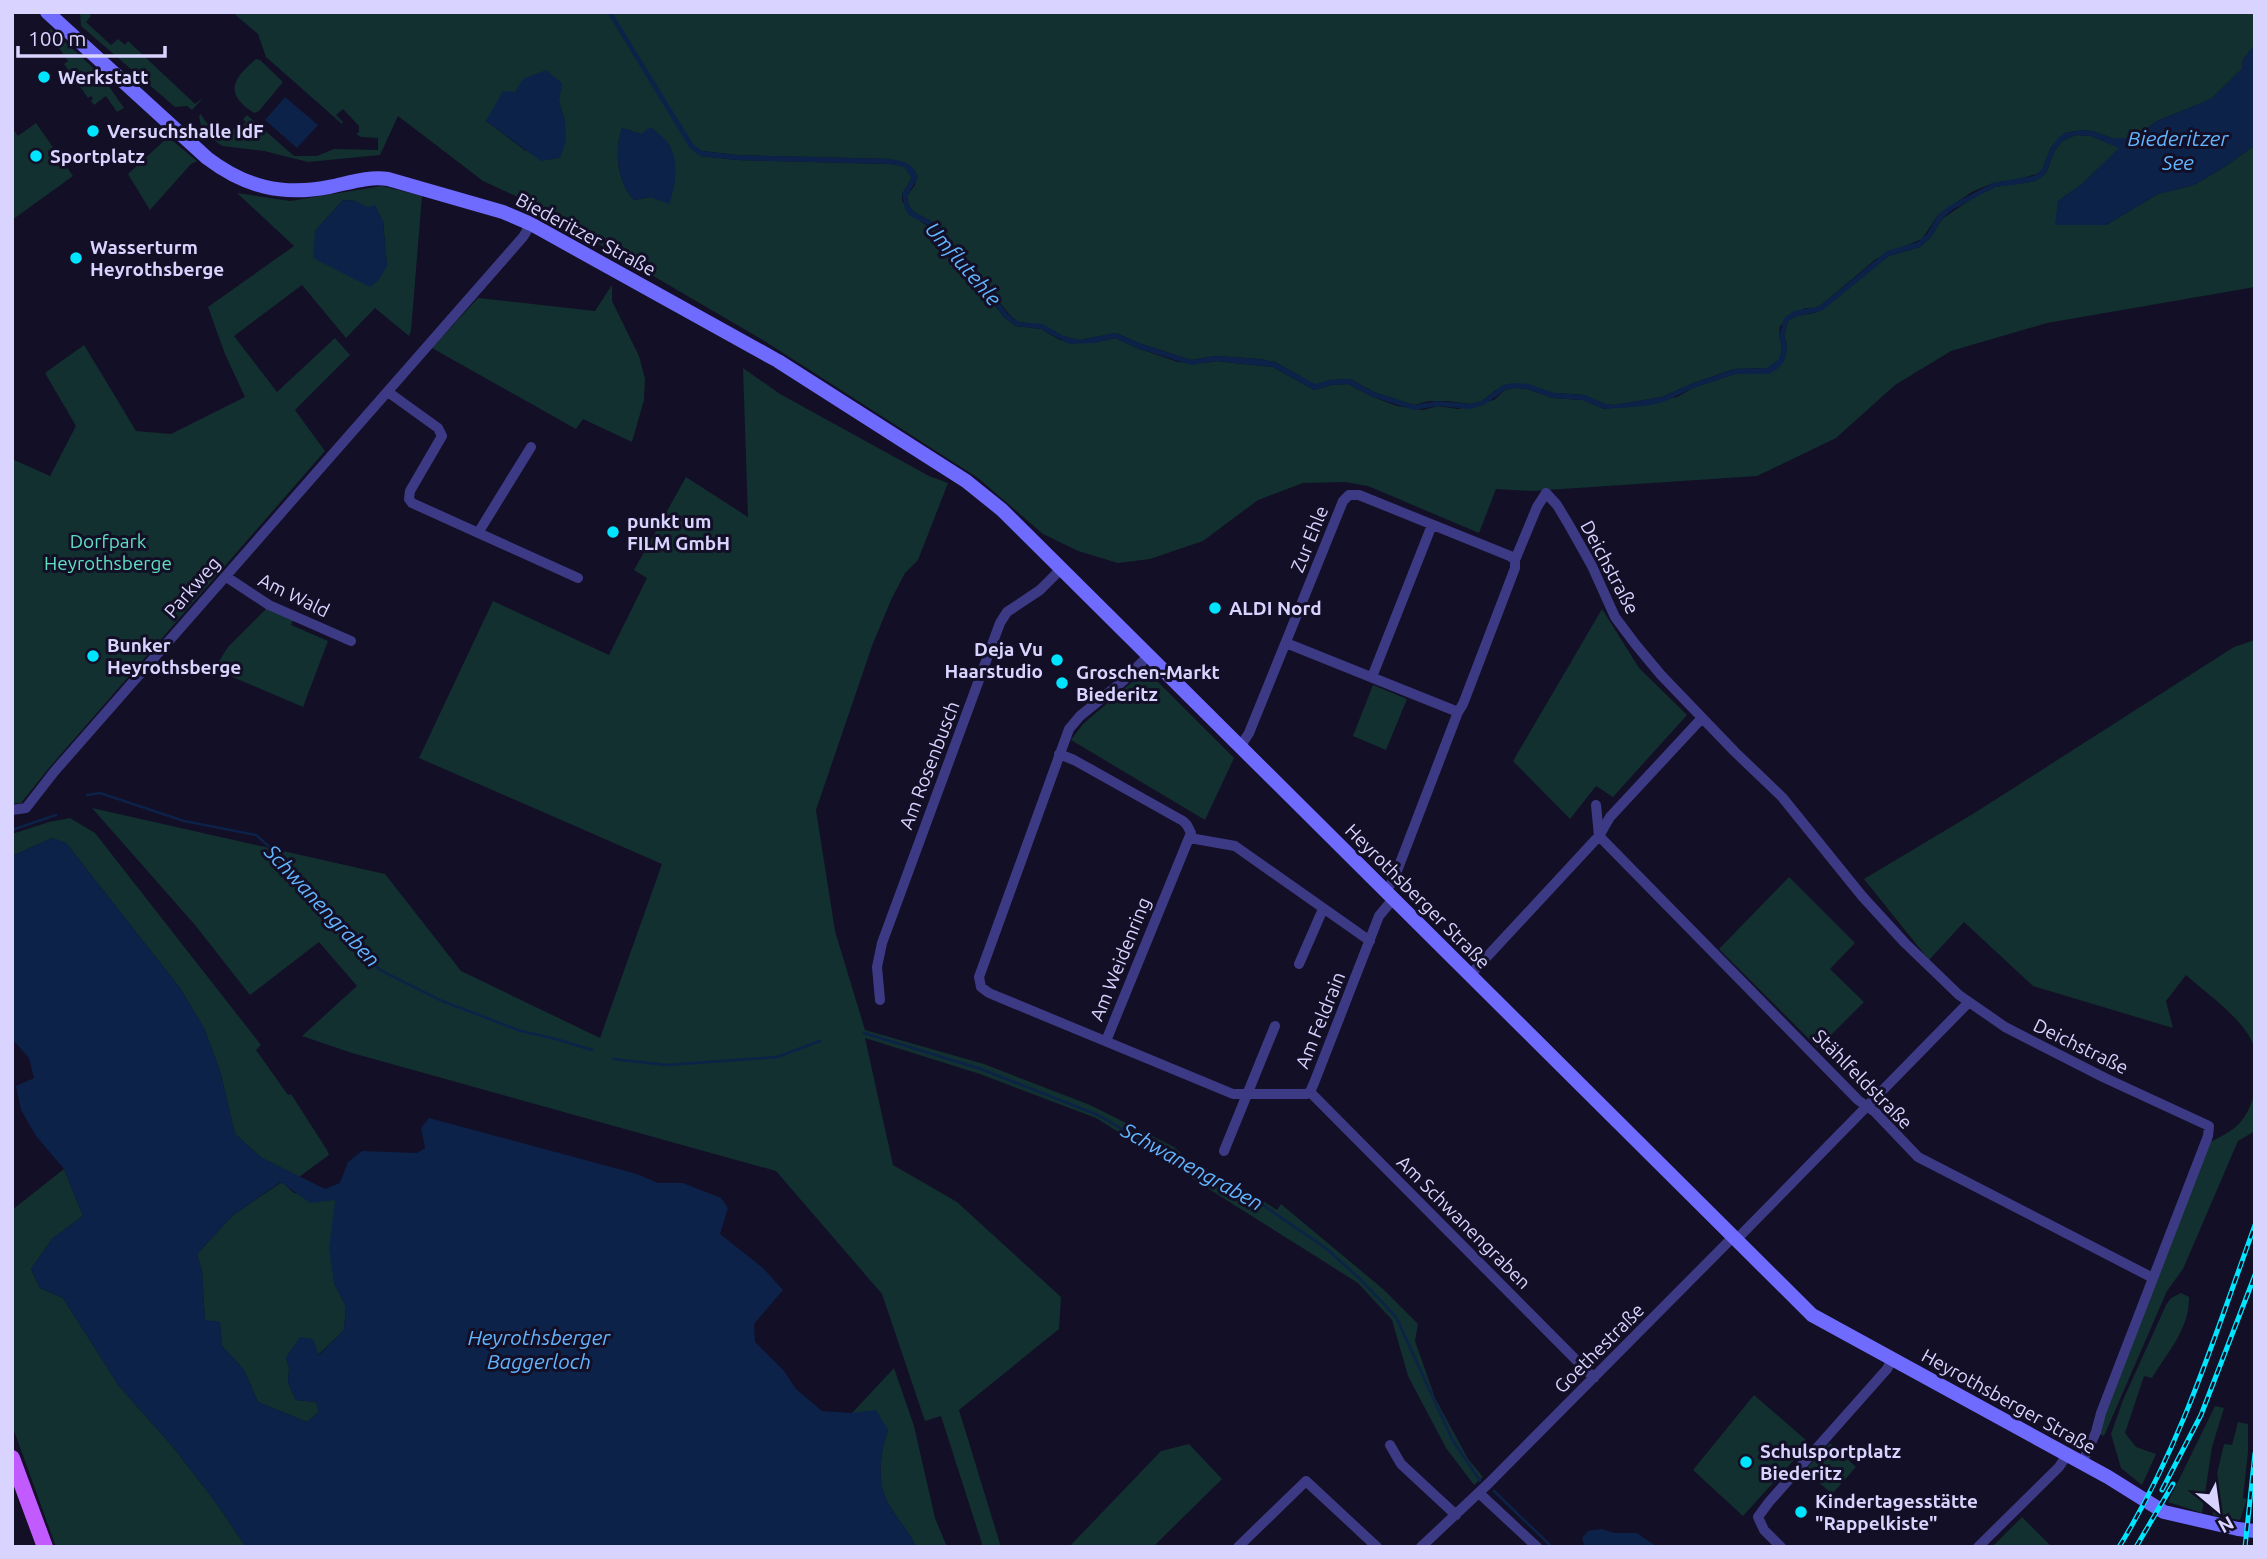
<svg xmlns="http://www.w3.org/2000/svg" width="2267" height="1559" font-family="Ubuntu,sans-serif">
<rect width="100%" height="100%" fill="#130f26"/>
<path fill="#12302f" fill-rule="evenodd" d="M 80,12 L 88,12 L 91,16 L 86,22 L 111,45 L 118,39 L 125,45 L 128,41 L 195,104 L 203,98 L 192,110 L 187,106 L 175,107 L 81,26 Z
M 232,12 L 2255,12 L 2255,44 L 2243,60 L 2242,69 L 2211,99 L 2157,121 L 2133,138 L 2112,138 L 2092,131 L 2082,130 L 2065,133 L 2051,147 L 2042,170 L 2039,173 L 2020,179 L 1993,183 L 1972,192 L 1938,215 L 1922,239 L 1876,259 L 1820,306 L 1814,308 L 1805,308 L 1780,326 L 1779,336 L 1782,347 L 1781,354 L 1779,360 L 1767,368 L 1734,369 L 1691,384 L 1662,397 L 1614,405 L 1605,404 L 1584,395 L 1554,393 L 1528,385 L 1496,390 L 1482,401 L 1470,404 L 1447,401 L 1429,401 L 1414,405 L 1374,392 L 1350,379 L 1330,380 L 1315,385 L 1275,362 L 1260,359 L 1216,356 L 1191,360 L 1139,343 L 1116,333 L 1080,340 L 1063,336 L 1043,325 L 1018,322 L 1009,314 L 986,286 L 959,259 L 940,226 L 914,212 L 909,206 L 907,196 L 915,185 L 916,172 L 890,159 L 737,155 L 702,151 L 700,156 L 737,160 L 889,164 L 904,166 L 912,178 L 902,194 L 902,201 L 921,222 L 936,230 L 970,276 L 1005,318 L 1016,326 L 1041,329 L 1060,340 L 1094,343 L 1115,338 L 1137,348 L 1178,362 L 1205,363 L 1216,361 L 1273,367 L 1314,390 L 1331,385 L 1348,384 L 1373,397 L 1397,406 L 1423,410 L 1438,406 L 1458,409 L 1494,400 L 1505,390 L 1514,388 L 1527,389 L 1553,398 L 1583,400 L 1604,409 L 1677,397 L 1693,388 L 1735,374 L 1769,373 L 1783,362 L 1787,346 L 1784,335 L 1788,321 L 1796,316 L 1815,313 L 1889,256 L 1920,247 L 1931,237 L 1942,219 L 1974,197 L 1995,187 L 2035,181 L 2046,173 L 2055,150 L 2062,141 L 2076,135 L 2091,136 L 2120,148 L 2082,184 L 2058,201 L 2056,225 L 2106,225 L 2158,194 L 2194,185 L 2226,166 L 2255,145 L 2255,287 L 2047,323 L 1951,351 L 1895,385 L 1836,438 L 1757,476 L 1532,491 L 1496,489 L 1479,533 L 1368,486 L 1345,482 L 1303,483 L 1258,500 L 1203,541 L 1150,559 L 1118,563 L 1078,551 L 1043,534 L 978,478 L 766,342 L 520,198 L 483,181 L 398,116 L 380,155 L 308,162 L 264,151 L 222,146 L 202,131 L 199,116 L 201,114 L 205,121 L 226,137 L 234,128 L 238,131 L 246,122 L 243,119 L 247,115 L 294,156 L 317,156 L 334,149 L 378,150 L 378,138 L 361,137 L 356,134 L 359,132 L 359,126 L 343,109 L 336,115 L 343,122 L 342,124 L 266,57 L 258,34 ZM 515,92 L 559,102 L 565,121 L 526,151 L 486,121 ZM 622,128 L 641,134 L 650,197 L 634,200 C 617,182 614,151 622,128 Z
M 51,29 L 101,75 L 124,108 L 117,112 L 106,96 L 94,105 L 91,101 L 93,98 L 91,96 L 88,98 L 64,64 L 68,61 L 50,35 L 45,38 L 43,35 Z
M 256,59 L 260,60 L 283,82 L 259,111 L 254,113 C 224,94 232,79 256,59 Z
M 36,123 L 73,176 L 12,220 L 12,128 L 18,136 Z
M 168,137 L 197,161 L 191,164 L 150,210 L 128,174 Z
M 382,186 L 422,196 L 411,331 L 409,336 L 375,308 L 346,338 L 302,285 L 234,336 L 277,392 L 335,338 L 350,355 L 295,410 L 325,451 L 49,768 L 21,803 L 12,804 L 12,459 L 50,476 L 76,426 L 45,373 L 84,345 L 136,431 L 171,434 L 245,397 L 225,354 L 208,307 L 294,246 L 237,193 L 290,201 ZM 343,200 L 356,201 L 383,221 L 387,266 L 315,231 Z
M 612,285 L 612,301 L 639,356 L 645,379 L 644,400 L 632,442 L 583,419 L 576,429 L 432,348 L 478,298 L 595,311 Z
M 743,368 L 780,394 L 929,476 L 948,483 L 918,560 L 905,573 L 891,600 L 872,646 L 816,810 L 835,931 L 865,1030 L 984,1064 L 1090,1105 L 1174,1147 L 1204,1173 L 1236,1184 L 1277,1210 L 1281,1204 L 1383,1289 L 1418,1324 L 1415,1341 L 1435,1398 L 1468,1459 L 1483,1477 L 1474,1485 L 1446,1448 L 1408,1376 L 1392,1320 L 1358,1283 L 1096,1118 L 980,1074 L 865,1038 L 893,1165 L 957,1202 L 1061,1297 L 1059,1329 L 959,1410 L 1001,1547 L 983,1547 L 941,1416 L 925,1421 L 882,1294 L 776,1171 L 352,1053 L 302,1036 L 357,986 L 319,942 L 250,995 L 195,925 L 92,808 L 385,874 L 461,971 L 600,1038 L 662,864 L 419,758 L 493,601 L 609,655 L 647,578 L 634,570 L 686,477 L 748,517 Z
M 267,608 L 293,620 L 291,625 L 328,641 L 303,707 L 214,669 L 228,647 Z
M 1602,609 L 1639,668 L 1687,715 L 1613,797 L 1596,786 L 1570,819 L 1513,761 Z
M 2255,640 L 2255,1049 C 2247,1021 2208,995 2186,975 L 2166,1001 L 2173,1028 L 2033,986 L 1964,922 L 1929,960 L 1864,879 L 1976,812 L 2234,647 Z
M 1146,670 L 1234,758 L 1205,820 L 1071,740 L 1083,724 Z
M 1373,685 L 1407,699 L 1386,750 L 1353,736 Z
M 70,818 L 95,833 L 261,1045 L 256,1050 L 288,1095 L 291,1094 L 327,1150 L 329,1155 L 299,1177 L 262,1158 L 235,1134 L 220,1071 L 204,1028 L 180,988 L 66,843 L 52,838 L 12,856 L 12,834 L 49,822 Z
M 1789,877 L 1855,943 L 1830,969 L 1864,1002 L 1818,1048 L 1719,949 Z
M 2255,1092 L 2255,1131 L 2238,1141 L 2183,1269 L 2167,1291 L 2104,1436 L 2100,1434 L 2103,1418 L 2210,1142 C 2237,1129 2246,1122 2255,1092 Z
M 64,1169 L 83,1216 L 53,1238 L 31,1269 L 40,1288 L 63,1298 L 119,1386 L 173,1447 L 214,1500 L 246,1547 L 56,1547 L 12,1425 L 12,1210 Z
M 282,1182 L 294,1193 L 335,1199 L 334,1283 L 346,1307 L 344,1330 L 318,1355 L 286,1357 L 289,1368 L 288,1383 L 296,1400 L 316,1402 L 319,1412 L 307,1422 L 258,1402 L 244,1370 L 222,1346 L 220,1322 L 205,1321 L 202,1272 L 197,1254 L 233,1215 Z
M 2181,1293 L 2189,1297 C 2190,1328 2167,1353 2152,1378 L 2144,1376 L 2125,1433 L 2136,1447 L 2156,1454 L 2142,1485 L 2121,1468 L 2111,1434 L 2123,1400 L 2166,1305 L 2171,1298 Z
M 894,1368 L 914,1426 L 935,1518 L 947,1547 L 916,1547 C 909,1531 898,1520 889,1505 C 876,1483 880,1453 888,1430 L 852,1413 Z
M 1754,1395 L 1806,1440 L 1801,1446 L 1803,1450 L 1743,1516 L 1693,1470 Z
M 2215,1406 L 2224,1408 L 2212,1447 L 2202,1513 L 2168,1502 Z
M 2238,1422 L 2248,1424 L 2248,1452 L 2243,1498 L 2247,1499 L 2240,1520 L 2213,1515 L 2214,1487 L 2224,1444 L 2232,1445 Z
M 1830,1443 L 1856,1467 L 1832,1494 L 1805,1470 Z
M 1189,1444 L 1222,1479 L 1153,1547 L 1069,1547 L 1161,1451 Z
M 2022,1517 L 2052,1547 L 1992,1547 Z"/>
<path fill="#0c2248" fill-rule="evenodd" d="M 607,12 L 612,12 L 693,144 L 702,151 L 737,155 L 890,159 C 903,161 914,163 918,178 L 907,196 L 909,206 L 914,212 L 940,226 L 959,259 L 986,286 L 1008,314 L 1018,322 L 1043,324 L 1063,336 L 1080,340 L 1116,333 L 1139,343 L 1191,360 L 1216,356 L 1260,359 L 1275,362 L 1315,384 L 1330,380 L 1350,379 L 1374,392 L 1414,405 L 1437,401 L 1470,404 L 1482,401 L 1503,385 L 1513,383 L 1528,384 L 1554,393 L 1585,395 L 1605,404 L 1614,405 L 1662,397 L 1691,384 L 1735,369 L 1767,368 L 1778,360 L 1781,354 L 1782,347 L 1779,336 L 1784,318 L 1794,311 L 1820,306 L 1887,251 L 1918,242 L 1927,234 L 1938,215 L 1949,206 L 1993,183 L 2033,176 L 2042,170 L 2051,147 L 2059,137 L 2065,133 L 2082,130 L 2092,131 L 2112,138 L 2133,138 L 2157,121 L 2211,99 L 2242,69 L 2243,60 L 2255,44 L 2255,145 L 2226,166 L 2194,185 L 2158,194 L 2106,225 L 2055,225 L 2058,201 L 2082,184 L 2119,148 L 2091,136 L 2076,135 L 2062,141 L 2055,150 L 2046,173 L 2042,177 L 2035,181 L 2020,184 L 1995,187 L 1952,210 L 1942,219 L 1931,237 L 1920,247 L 1889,256 L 1823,310 C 1811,315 1800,313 1788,321 L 1784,335 L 1787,346 L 1786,355 L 1783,363 L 1777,369 L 1769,374 L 1735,374 L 1693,388 L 1663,402 L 1646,406 L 1604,409 L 1583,400 L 1553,398 L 1527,389 L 1514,388 L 1505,390 L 1484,405 L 1470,409 L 1438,406 L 1414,410 L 1373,397 L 1348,384 L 1331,385 L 1314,390 L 1273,367 L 1216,361 L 1191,365 L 1137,348 L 1115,338 L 1094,343 L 1069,344 L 1041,329 L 1016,326 L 1005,318 L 982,289 L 955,262 L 936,229 L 910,216 L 905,209 L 902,194 L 912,178 L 904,167 L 889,164 L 737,160 L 700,156 L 689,147 Z
M 546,70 L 562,83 L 559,102 L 565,121 L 566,141 L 560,158 L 541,161 L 486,121 L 503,91 L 515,92 L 523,79 Z
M 285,97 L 318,125 L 297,148 L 265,120 Z
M 651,127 C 656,132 664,137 668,143 C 680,161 676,185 669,204 L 650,197 L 634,200 C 617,182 614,151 622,128 L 641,134 Z
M 343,200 L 356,201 L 367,207 L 375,205 L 383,221 L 387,266 L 378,281 L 370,287 L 313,258 L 315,231 Z
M 52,838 L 66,843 L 180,988 L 204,1028 L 220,1071 L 235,1134 L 262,1158 L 325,1189 L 340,1183 L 348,1162 L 362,1151 L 417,1153 L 425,1148 L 421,1128 L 429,1118 L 637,1174 L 658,1183 L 683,1183 L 721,1198 L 728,1208 L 720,1234 L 763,1268 L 783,1290 L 754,1324 L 755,1342 L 784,1371 L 796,1389 L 822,1411 L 852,1413 L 876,1410 L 888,1430 C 880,1454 876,1483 889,1505 C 898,1520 909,1531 916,1547 L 246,1547 L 214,1500 L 173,1447 L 119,1386 L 63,1298 L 40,1288 L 31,1269 L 53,1238 L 83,1216 L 64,1169 L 36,1136 L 21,1110 L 16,1086 L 34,1078 L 29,1058 L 12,1039 L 12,856 ZM 281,1182 L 310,1203 L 335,1200 L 329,1248 L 334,1283 L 346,1307 L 344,1330 L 319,1355 L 313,1339 L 300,1337 L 286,1357 L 289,1368 L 288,1383 L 296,1400 L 316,1402 L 319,1412 L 307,1422 L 258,1402 L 244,1370 L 222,1346 L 220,1322 L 205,1320 L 202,1272 L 197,1254 L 233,1215 Z
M 1602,1529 L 1614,1533 L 1637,1533 L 1657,1547 L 1585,1547 L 1582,1538 L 1588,1531 Z"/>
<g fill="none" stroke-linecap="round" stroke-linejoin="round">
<path stroke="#0c2248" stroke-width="2.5" d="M 87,795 L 100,793 L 184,821 L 256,835 L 281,857 L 304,890 L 343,934 L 380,970 L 442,1001 L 521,1031 L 556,1039 L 592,1050
M 12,830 L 56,815
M 864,1033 L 981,1069 L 1098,1115 L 1207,1178 L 1238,1188 L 1327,1249 L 1361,1280 L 1396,1317 L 1453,1441 L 1480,1481
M 613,1059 L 666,1065 L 777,1057 L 820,1041
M 1494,1491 L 1552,1547"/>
<path stroke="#3d3a85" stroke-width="10" d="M 388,392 L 438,428 L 442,436 L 410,491 L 409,499 L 412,503 L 578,578
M 478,533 L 531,447
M 225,576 L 269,605 L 351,641
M 1286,643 L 1458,712
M 1149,655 L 1123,681 L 1080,716 L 1069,729 L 979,977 L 981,987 L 989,993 L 1233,1094 L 1306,1094 L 1310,1092 L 1314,1083 L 1379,916 L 1393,899
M 1372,677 L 1432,525
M 1240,747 L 1249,733 L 1343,501 L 1349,495 L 1359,495 L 1510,556 L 1515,560
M 1059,754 L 1074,760 L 1183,821 L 1187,825 L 1191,833 L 1106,1041
M 1596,805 L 1599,836
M 12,810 L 26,808 L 54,772 L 523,237 L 531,224
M 1599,836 L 1858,1100 L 1875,1112 L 1918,1157 L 2153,1278
M 1190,838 L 1235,846 L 1370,941
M 1385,890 L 1391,884 L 1397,871 L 1458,712 L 1463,704 L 1515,568 L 1515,560 L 1537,507 L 1546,493 L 1557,505 L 1569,525 L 1592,566 L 1615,617 L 1636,645 L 1661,675 L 1735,752 L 1782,797 L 1862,896 L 1905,943 L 1959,995 L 2005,1027 L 2105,1078 L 2209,1126 L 2208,1136 L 2101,1413 L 2096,1432 L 2082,1463
M 1299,964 L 1323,909
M 1470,975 L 1599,836 L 1610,817 L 1702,718
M 880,1000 L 877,967 L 882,943 L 1000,623 L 1007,612 L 1040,590 L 1061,569
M 1310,1092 L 1594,1378
M 1224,1151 L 1275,1026
M 1736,1240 L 1968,1003
M 1390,1445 L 1401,1464 L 1456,1515
M 1479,1493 L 1537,1547
M 1238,1547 L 1306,1481 L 1377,1547
M 1421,1547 L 1489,1483 L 1733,1237
M 1781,1547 L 1764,1530 L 1758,1517 L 1769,1502 L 1887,1369 L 1892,1360
M 1978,1547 L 2059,1467 L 2067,1455"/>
<path stroke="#6f6bff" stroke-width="14" d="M 47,12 L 207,158 C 245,187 282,196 329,187 C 349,183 368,176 388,179 L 503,212 L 531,224 L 778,361 L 966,481 L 1002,510 L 1136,643 L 1812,1315 L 2108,1477 L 2164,1512 L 2238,1529 L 2255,1531"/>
<path stroke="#c25bff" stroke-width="16" d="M 12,1458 L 45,1547"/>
<g stroke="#00e5ff" stroke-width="5">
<path id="rail" d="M 2162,1490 L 2201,1415 L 2255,1275
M 2119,1547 C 2181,1447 2215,1335 2255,1225
M 2136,1547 L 2173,1484
M 2245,1547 L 2255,1453"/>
</g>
<use href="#rail" stroke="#130f26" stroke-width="2.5" stroke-dasharray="8" stroke-linecap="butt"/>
</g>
<g fill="#00e5ff" stroke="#130f26" stroke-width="2.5">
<circle cx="44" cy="77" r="7"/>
<circle cx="93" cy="131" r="7"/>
<circle cx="36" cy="156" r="7"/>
<circle cx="76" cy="258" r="7"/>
<circle cx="613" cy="532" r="7"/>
<circle cx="1215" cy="608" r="7"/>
<circle cx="93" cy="656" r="7"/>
<circle cx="1057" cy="660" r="7"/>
<circle cx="1062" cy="683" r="7"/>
<circle cx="1746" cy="1462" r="7"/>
<circle cx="1801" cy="1512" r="7"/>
</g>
<g text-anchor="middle" stroke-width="6" stroke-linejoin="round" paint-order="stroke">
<g font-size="19" font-weight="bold" fill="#d9d4ff" stroke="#130f26" text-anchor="start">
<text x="58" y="84">Werkstatt</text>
<text x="107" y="138">Versuchshalle IdF</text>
<text x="50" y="163">Sportplatz</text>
<text x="90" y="254">Wasserturm<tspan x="90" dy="22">Heyrothsberge</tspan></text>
<text x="627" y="528">punkt um<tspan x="627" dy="22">FILM GmbH</tspan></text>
<text x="1229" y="615">ALDI Nord</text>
<text x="107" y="652">Bunker<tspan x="107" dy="22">Heyrothsberge</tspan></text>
<text x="1043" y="656" text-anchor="end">Deja Vu<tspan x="1043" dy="22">Haarstudio</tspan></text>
<text x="1076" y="679">Groschen-Markt<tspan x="1076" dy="22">Biederitz</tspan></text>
<text x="1760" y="1458">Schulsportplatz<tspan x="1760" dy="22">Biederitz</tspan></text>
<text x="1815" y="1508">Kindertagesstätte<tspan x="1815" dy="22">"Rappelkiste"</tspan></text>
</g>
<g font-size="19" fill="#d9d4ff" stroke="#130f26">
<text transform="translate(586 234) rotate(28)" y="7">Biederitzer Straße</text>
<text transform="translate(1309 539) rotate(-68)" y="7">Zur Ehle</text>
<text transform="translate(1610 567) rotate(62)" y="7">Deichstraße</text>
<text transform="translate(192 587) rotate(-49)" y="7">Parkweg</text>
<text transform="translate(294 595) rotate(26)" y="7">Am Wald</text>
<text transform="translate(929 765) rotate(-69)" y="7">Am Rosenbusch</text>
<text transform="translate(1418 896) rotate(45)" y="7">Heyrothsberger Straße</text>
<text transform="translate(1120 959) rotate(-68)" y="7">Am Weidenring</text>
<text transform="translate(1320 1020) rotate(-68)" y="7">Am Feldrain</text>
<text transform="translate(2081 1046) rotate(26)" y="7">Deichstraße</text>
<text transform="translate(1863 1079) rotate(45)" y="7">Stählfeldstraße</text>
<text transform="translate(1464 1222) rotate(45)" y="7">Am Schwanengraben</text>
<text transform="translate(1599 1348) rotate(-45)" y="7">Goethestraße</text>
<text transform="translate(2009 1401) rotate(29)" y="7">Heyrothsberger Straße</text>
</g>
<g font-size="19" fill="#5fe0c0" stroke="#130f26">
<text x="108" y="548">Dorfpark<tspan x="108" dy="22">Heyrothsberge</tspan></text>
</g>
<g font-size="21" font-style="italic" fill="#62b6ff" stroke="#130f26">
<text x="2178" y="146">Biederitzer<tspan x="2178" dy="24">See</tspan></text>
<text transform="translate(963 264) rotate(49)" y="7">Umflutehle</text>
<text transform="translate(322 906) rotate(47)" y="7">Schwanengraben</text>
<text transform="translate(1192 1167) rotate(29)" y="7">Schwanengraben</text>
<text x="539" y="1345">Heyrothsberger<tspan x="539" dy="24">Baggerloch</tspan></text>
</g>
</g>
<rect width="2267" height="1559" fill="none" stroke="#d9d4ff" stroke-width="28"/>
<g transform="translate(2218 1510) rotate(151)" stroke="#130f26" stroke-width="5" paint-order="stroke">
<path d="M0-5L12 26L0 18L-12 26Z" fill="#d9d4ff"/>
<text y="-10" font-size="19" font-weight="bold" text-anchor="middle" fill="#d9d4ff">N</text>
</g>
<path d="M18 46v10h147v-10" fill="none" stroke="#d9d4ff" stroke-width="3.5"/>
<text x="28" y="46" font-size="21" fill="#d9d4ff" stroke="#130f26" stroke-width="5" paint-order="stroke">100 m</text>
</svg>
